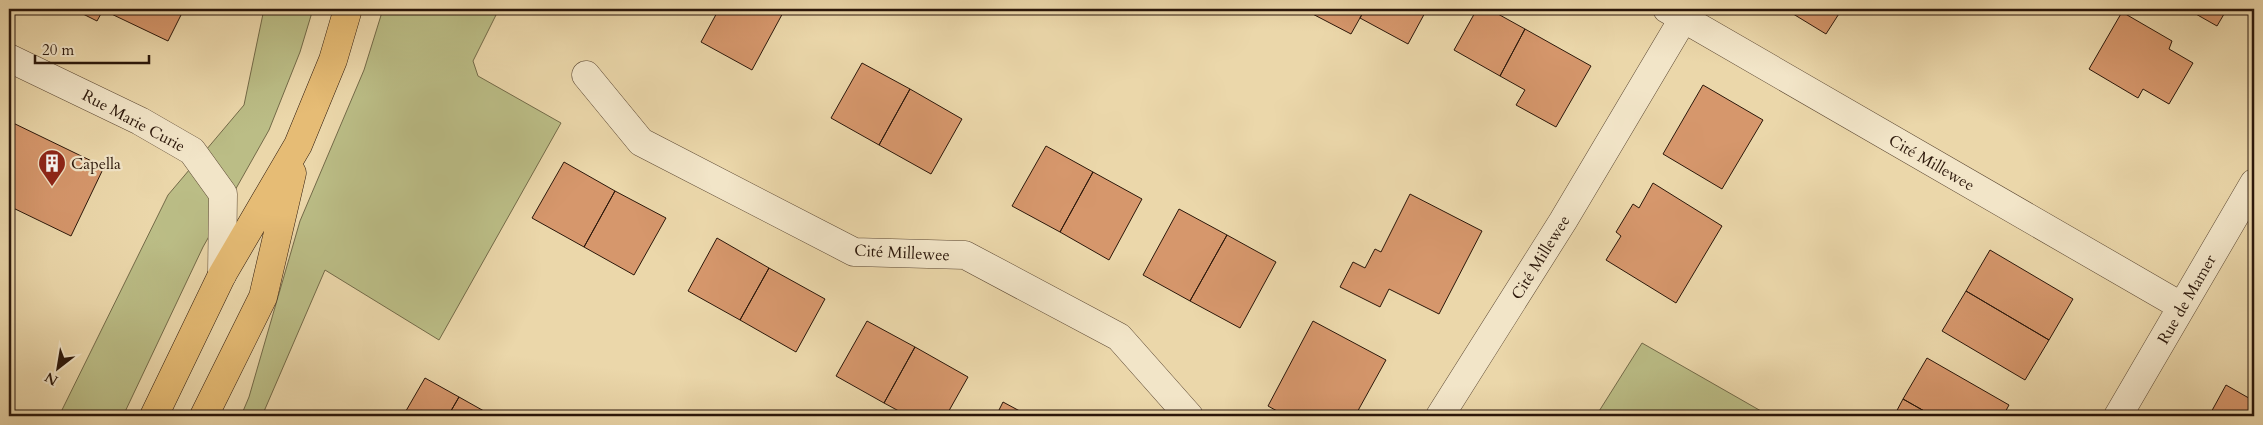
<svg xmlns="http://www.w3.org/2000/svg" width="2263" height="425" font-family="Cardo,serif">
<rect width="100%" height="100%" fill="#ebd7aa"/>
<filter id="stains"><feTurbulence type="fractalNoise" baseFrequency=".004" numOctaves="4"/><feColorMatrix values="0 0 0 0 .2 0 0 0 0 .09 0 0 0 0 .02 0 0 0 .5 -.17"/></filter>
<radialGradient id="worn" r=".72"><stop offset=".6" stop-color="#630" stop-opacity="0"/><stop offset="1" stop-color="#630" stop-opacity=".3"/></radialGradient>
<path fill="#bbbd86" stroke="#736a48" d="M 264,9 L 313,9 L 300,52 L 269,130 L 203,247 L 123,416 L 59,416 L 168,195 L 244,105 Z
M 383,9 L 499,9 L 473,61 L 478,76 L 561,123 L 439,340 L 325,270 L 262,416 L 241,416 L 249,397 L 300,221 L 364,70 Z
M 1642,343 L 1768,415 L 1767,416 L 1596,416 Z"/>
<path fill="#d6976c" stroke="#2b170a" d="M 73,9 L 184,9 L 168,41 L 103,10 L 97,21 Z
M 719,9 L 785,9 L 752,70 L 701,42 Z
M 1303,9 L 1365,9 L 1351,34 Z
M 1365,9 L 1427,9 L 1408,44 L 1360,18 Z
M 1477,9 L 1489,9 L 1525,29 L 1500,76 L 1454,50 Z
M 1785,9 L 1842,9 L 1826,34 Z
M 2187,9 L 2227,9 L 2217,26 Z
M 2122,12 L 2172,41 L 2169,49 L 2193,63 L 2169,104 L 2143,89 L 2138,98 L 2089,69 Z
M 1525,29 L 1591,66 L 1556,127 L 1516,105 L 1525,90 L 1500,76 Z
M 862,63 L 910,89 L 879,145 L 831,118 Z
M 1703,85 L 1763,120 L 1722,189 L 1663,154 Z
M 910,89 L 962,119 L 931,174 L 879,145 Z
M 9,121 L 104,167 L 71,236 L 9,206 Z
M 1046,146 L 1093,172 L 1060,232 L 1012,206 Z
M 564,162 L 615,191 L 584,247 L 532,218 Z
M 1093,172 L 1142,199 L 1109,260 L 1060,232 Z
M 1653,183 L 1722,226 L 1676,303 L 1606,260 L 1621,236 L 1616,232 L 1633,204 L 1639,208 Z
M 615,191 L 666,218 L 634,275 L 584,247 Z
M 1410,194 L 1482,231 L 1439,314 L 1389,289 L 1380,307 L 1340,287 L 1353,262 L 1365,268 L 1375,249 L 1381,252 Z
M 1179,209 L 1227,235 L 1190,301 L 1143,275 Z
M 1227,235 L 1276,262 L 1240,328 L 1190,301 Z
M 717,238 L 769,268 L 740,320 L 688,291 Z
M 1990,250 L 2073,299 L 2049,340 L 1966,291 Z
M 769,268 L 825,299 L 796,352 L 740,320 Z
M 1966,291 L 2049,340 L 2025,380 L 1942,331 Z
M 867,321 L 915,347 L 884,403 L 836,376 Z
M 1313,321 L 1386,360 L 1355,416 L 1286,416 L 1268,406 Z
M 915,347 L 968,377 L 946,416 L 908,416 L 884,403 Z
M 1927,358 L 2009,405 L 2003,416 L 1933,416 L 1903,399 Z
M 425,378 L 459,397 L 448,416 L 403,416 Z
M 2226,385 L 2254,401 L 2254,416 L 2209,416 Z
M 459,397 L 491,415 L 490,416 L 448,416 Z
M 1903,399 L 1933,416 L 1894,416 Z
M 1003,402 L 1029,416 L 996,416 Z"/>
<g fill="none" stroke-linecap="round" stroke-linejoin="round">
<g stroke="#5b4732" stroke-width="29">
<path id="minor" d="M 1667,9 L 2181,306
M 9,58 L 140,121 L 192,151 L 223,194 L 222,275
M 586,75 L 641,142 L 854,252 L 965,255 L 1119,337 L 1189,416
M 1440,416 L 1563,221 L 1689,9
M 2118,416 L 2254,183"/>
</g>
<g stroke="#2b170a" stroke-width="29">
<path id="major" d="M 154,416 L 222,275 L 298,145 L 333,60 L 348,9
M 204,416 L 263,297 L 292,173"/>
</g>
<use href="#minor" stroke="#f2e5c8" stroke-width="28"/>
<use href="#major" stroke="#e6bc75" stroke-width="28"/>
</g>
<defs>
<g id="building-pin" transform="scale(1.4375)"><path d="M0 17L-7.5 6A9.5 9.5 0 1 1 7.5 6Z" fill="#8f2418" stroke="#f2e5c8"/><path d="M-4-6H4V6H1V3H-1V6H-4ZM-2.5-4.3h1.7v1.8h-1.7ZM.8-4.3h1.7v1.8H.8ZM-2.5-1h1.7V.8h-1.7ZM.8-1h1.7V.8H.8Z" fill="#fff"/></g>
</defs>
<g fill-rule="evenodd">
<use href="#building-pin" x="52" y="163"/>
</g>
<g text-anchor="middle" stroke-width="4.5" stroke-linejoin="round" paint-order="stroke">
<g font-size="16" fill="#2b170a" stroke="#f2e5c8">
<text transform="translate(134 120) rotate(28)" y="6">Rue Marie Curie</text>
<text transform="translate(1932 162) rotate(30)" y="6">Cité Millewee</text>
<text transform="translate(902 252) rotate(3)" y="6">Cité Millewee</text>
<text transform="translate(1540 257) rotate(-58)" y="6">Cité Millewee</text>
<text transform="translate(2186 299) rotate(-60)" y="6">Rue de Mamer</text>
</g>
<g font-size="16" fill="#2b170a" stroke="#f2e5c8" text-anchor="start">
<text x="71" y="169">Capella</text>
</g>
</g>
<rect width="2263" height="425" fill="none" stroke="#ebd7aa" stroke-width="30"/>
<rect x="10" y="10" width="2243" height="405" fill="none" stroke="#2b170a" stroke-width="2.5"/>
<rect x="15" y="15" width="2233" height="395" fill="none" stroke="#2b170a"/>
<g transform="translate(58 368) rotate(211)" stroke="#f2e5c8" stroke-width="4" paint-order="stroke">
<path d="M0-4L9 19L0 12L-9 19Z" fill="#2b170a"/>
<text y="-8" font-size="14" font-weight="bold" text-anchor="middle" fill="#2b170a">N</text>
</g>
<path d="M35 55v8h114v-8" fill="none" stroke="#2b170a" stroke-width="2.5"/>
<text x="42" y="55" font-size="15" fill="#2b170a" stroke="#f2e5c8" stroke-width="4" paint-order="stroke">20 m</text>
<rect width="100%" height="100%" filter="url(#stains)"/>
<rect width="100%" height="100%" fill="url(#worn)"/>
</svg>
